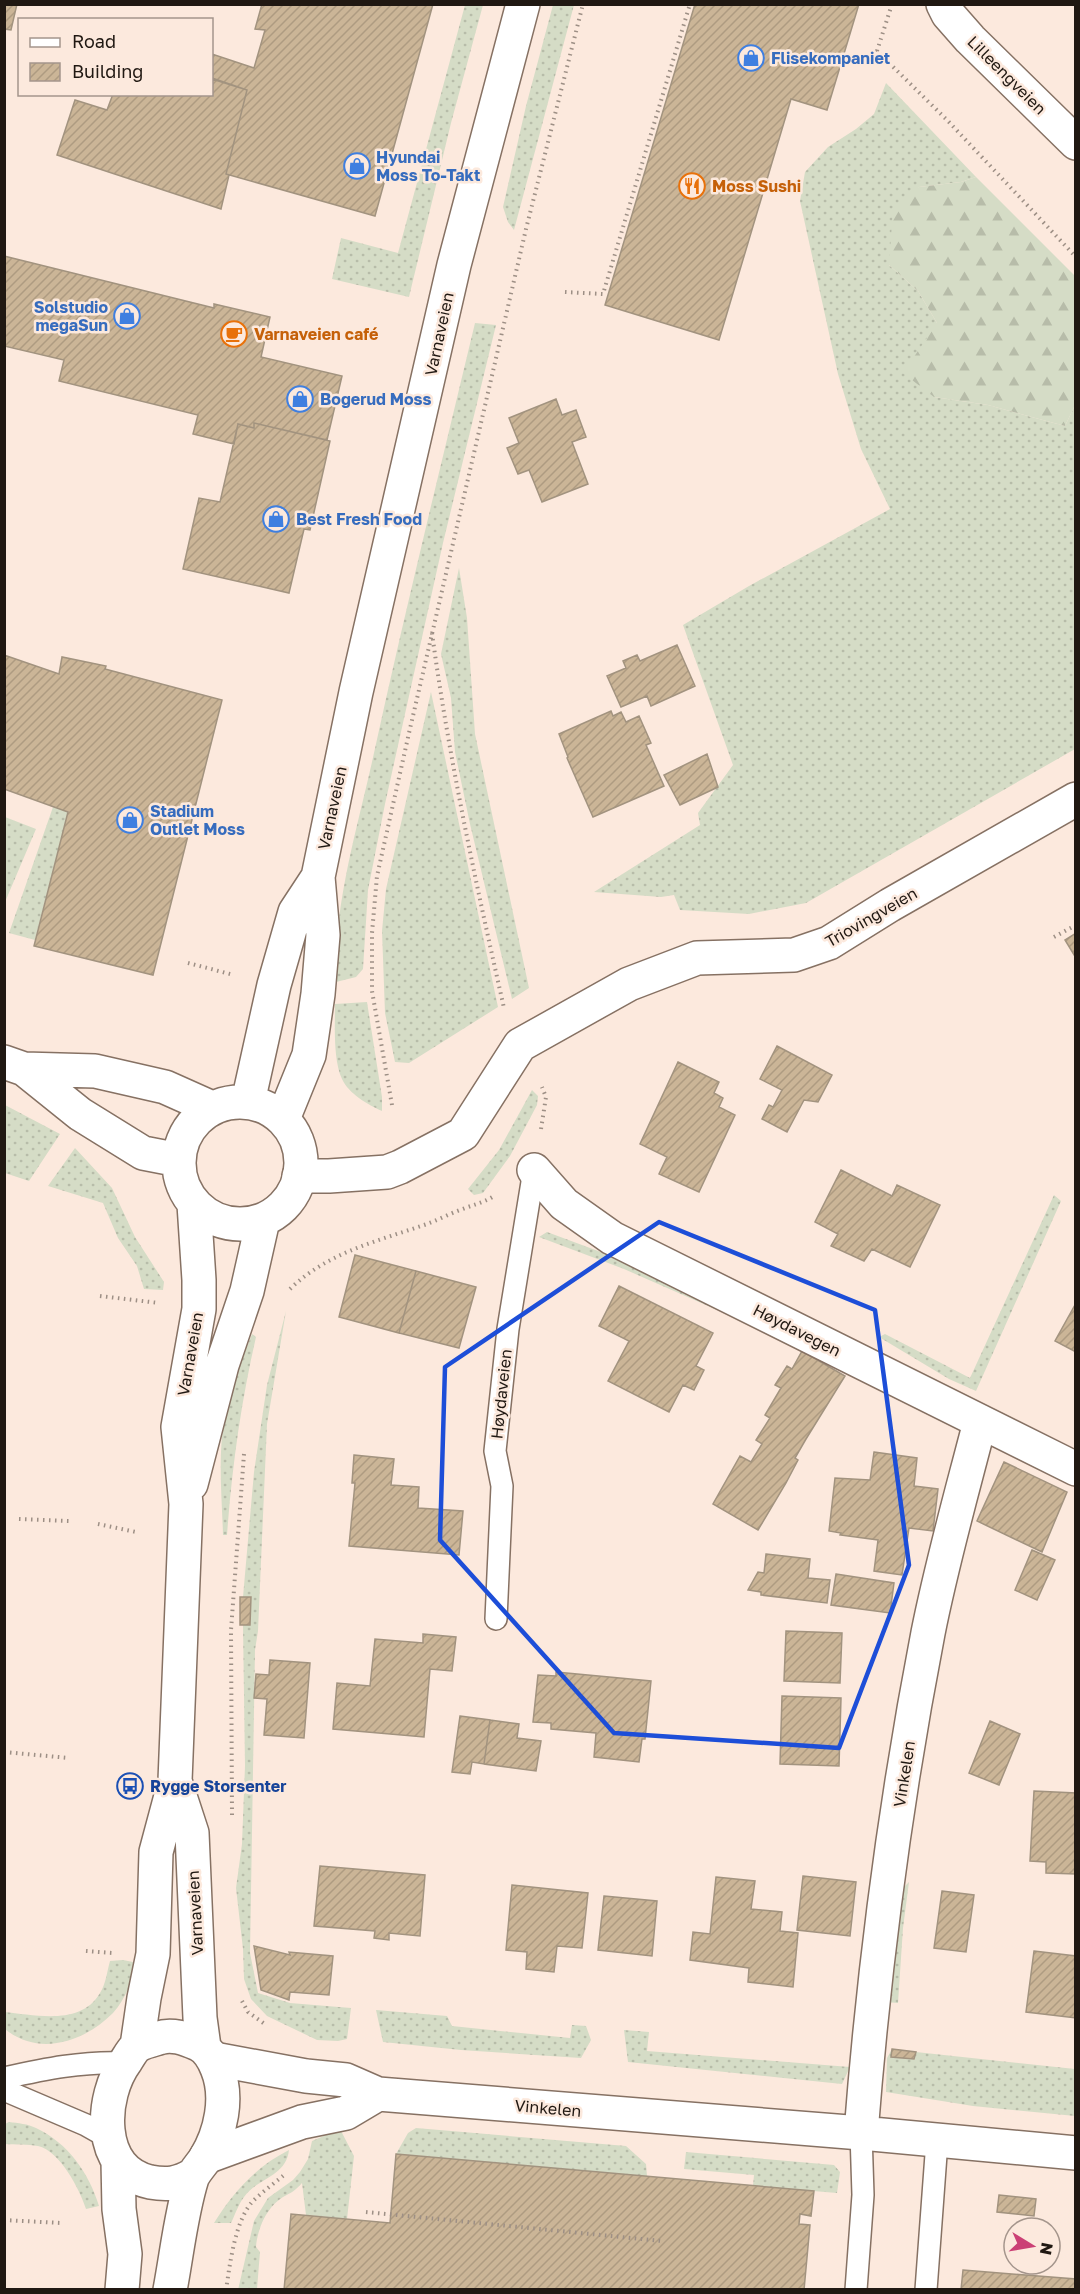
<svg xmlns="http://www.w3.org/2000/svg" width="1080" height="2294" font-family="'Golos Text',sans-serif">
<defs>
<pattern id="grass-dots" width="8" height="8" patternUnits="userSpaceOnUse" patternTransform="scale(1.5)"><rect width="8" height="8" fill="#d5dcc6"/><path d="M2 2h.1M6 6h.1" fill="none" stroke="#b7bca9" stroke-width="1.8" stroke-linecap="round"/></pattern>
<pattern id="forest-firs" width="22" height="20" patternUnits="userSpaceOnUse" patternTransform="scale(1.5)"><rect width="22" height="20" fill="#d5dcc6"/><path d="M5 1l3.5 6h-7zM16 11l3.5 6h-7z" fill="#b7bca9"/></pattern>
<pattern id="building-hatch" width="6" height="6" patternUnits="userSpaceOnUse" patternTransform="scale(1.5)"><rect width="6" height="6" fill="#cbb597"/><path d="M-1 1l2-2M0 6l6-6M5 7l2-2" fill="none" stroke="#ae9b81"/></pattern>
</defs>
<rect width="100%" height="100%" fill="#fce9dd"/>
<path fill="url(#grass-dots)" d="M 465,5 L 483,5 L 451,123 L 409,297 L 332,279 L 341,238 L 398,253 Z
M 553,5 L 574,5 L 514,230 L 508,222 L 503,207 L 526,106 Z
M 886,83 L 976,177 L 961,182 L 919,187 L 889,265 L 918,291 L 937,323 L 934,397 L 988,405 L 1065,426 L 1075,405 L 1075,749 L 806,903 L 749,914 L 680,910 L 674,895 L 661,897 L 594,892 L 700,825 L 698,813 L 733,765 L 683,625 L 749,586 L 890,509 L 861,449 L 838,374 L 800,201 L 805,172 L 828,147 L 856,129 L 874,114 Z
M 475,323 L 496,325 L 443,543 L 385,804 L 368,890 L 363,969 L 356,977 L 336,982 C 333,909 356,833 372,762 C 404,615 440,469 475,323 Z
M 459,568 L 467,618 L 475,734 L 529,988 L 512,999 L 470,824 L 455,752 L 451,698 L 441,654 Z
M 431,692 L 498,1007 L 409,1063 L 395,1062 L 385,1013 L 382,931 L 386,889 Z
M 53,807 L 68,812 L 35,940 L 9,933 Z
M 5,817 L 36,829 L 5,902 L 4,817 Z
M 367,1002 L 382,1097 L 382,1111 C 367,1104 349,1094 342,1079 C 333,1060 335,1025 335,1004 Z
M 532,1090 L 538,1096 L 537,1105 L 510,1156 L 483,1193 L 474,1195 L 468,1189 L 499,1150 Z
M 5,1105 L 60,1134 L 29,1181 L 5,1173 Z
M 75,1148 L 112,1188 L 135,1237 L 164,1282 L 163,1290 L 144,1289 L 137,1266 L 118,1238 L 103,1203 L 48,1186 Z
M 1054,1195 L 1061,1201 L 976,1391 L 949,1379 L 879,1337 L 885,1334 L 970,1378 Z
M 547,1232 L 625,1261 L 749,1324 L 624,1269 L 539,1237 Z
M 286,1311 L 267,1424 L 258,1631 L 255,1650 L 250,1953 L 258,1993 L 290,2003 L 351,2008 L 347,2039 L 338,2041 L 317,2040 L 267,2016 L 251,1999 L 244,1979 L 243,1949 L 236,1888 L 242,1844 L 245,1766 L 243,1625 L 250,1624 L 251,1597 L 243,1597 L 254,1472 L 267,1385 Z
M 252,1334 L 256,1337 C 241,1402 232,1467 227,1535 L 223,1535 C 222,1502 219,1469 222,1437 C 226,1402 239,1366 252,1334 Z
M 909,1882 L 903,1928 L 898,2003 L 886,2002 L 899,1892 Z
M 123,1960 L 138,1963 C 132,1979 126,1999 113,2013 C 84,2042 39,2057 5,2029 L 4,2012 C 36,2015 81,2026 100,1993 C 106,1984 107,1971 110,1961 Z
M 376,2010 L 447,2016 L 452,2026 L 570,2038 L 572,2025 L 586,2026 L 591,2040 L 581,2058 L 461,2050 L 383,2042 Z
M 624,2030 L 649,2032 L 647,2051 L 850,2067 L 842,2084 L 628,2062 Z
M 892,2049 L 892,2057 L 914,2059 L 916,2052 L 1075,2069 L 1075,2116 L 973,2106 L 886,2092 L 887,2058 Z
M 9,2122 C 18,2123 28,2124 36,2128 C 68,2143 89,2173 99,2206 L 86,2209 C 80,2190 60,2151 38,2146 C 28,2144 15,2145 5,2144 L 5,2124 Z
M 416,2128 L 626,2146 L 646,2164 L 647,2176 L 430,2205 L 434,2157 L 396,2154 L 408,2133 Z
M 340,2129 L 354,2156 L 347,2219 L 306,2215 L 302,2183 C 296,2190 291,2193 283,2197 C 266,2208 258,2228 256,2247 L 260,2252 L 257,2289 L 238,2290 L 254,2221 L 268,2198 L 293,2180 L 300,2172 L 308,2159 L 312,2141 Z
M 289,2150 C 286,2177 257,2178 244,2197 C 238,2205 235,2215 231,2223 L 214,2223 C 233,2192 257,2166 289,2150 Z
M 686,2152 L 834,2165 L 840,2172 L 837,2193 L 753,2186 L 754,2175 L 684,2169 Z"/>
<path fill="url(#forest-firs)" d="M 976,177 L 1075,276 L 1075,405 L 1065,426 L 988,405 L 934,397 L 903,373 L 937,323 L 918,291 L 889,265 L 893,209 L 919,187 L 961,182 Z"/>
<path fill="url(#building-hatch)" stroke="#a2937f" stroke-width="1.5" d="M 4,4 L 17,4 L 11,30 L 4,29 Z
M 262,4 L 433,4 L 375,216 L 226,174 L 247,90 L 212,78 L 212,54 L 254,68 L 265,30 L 255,29 Z
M 695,4 L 859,4 L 827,110 L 791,99 L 719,340 L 605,305 Z
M 212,79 L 247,90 L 226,174 L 229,175 L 221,209 L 57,155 L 75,100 L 107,110 L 113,94 L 212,94 Z
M 4,256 L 214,308 L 214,304 L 270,317 L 261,357 L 342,376 L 327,440 L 254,423 L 254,428 L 238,424 L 234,444 L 193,434 L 198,415 L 59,381 L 64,360 L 4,346 Z
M 556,399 L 562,415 L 576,410 L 586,437 L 572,442 L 588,484 L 542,502 L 529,470 L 518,474 L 507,448 L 519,443 L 509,418 Z
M 254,423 L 330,441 L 310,530 L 304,529 L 289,593 L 183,569 L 199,498 L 220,502 L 238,424 L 254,428 Z
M 677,645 L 695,686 L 651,706 L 647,696 L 621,707 L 607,676 L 626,668 L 623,661 L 637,655 L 640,661 Z
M 4,655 L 59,674 L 62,657 L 106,666 L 105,669 L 222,700 L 153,975 L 34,946 L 68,812 L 4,789 Z
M 611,711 L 613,716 L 621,712 L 626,722 L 639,716 L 651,743 L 646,745 L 664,786 L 593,817 L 567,758 L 568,757 L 559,734 Z
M 707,754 L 718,787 L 680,805 L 664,775 Z
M 1076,933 L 1076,958 L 1065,940 Z
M 777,1046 L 832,1075 L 818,1102 L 804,1100 L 787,1132 L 762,1119 L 769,1105 L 773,1107 L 782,1090 L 760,1079 Z
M 678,1062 L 719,1082 L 714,1093 L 723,1098 L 719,1107 L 735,1115 L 699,1192 L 659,1174 L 667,1157 L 640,1144 Z
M 841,1170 L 892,1196 L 897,1185 L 940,1205 L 910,1267 L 872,1249 L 864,1261 L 831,1246 L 838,1234 L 815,1222 Z
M 355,1255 L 416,1271 L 399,1333 L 339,1317 Z
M 416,1271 L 476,1287 L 459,1348 L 399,1333 Z
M 619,1286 L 713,1333 L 696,1366 L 704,1370 L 694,1390 L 683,1385 L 669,1412 L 608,1381 L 629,1341 L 599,1326 Z
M 1076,1303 L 1076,1352 L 1055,1341 Z
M 802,1351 L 845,1376 L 806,1439 L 795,1458 L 798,1460 L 786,1483 L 758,1530 L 713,1504 L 740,1456 L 751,1462 L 762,1444 L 756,1440 L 770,1418 L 765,1415 L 781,1388 L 775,1385 L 787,1366 L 792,1369 Z
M 874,1452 L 917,1458 L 914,1486 L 938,1489 L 933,1531 L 909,1528 L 902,1575 L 874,1571 L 878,1540 L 840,1535 L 841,1533 L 829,1531 L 835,1478 L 870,1480 Z
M 354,1455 L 394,1459 L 391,1485 L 419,1487 L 418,1508 L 463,1511 L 459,1555 L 349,1546 L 355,1483 L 352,1483 Z
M 1004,1462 L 1067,1492 L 1042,1552 L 977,1521 Z
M 1032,1550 L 1055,1560 L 1037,1600 L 1015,1590 Z
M 766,1554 L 810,1559 L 808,1578 L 830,1580 L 827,1603 L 761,1595 L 761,1592 L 748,1590 L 758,1572 L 764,1573 Z
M 836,1574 L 894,1583 L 890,1613 L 831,1605 Z
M 240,1597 L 251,1597 L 250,1625 L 240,1625 Z
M 786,1631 L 842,1633 L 840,1683 L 784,1681 Z
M 423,1634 L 456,1637 L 452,1671 L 430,1669 L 424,1737 L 333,1729 L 337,1683 L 370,1686 L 375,1639 L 423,1643 Z
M 270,1660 L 310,1663 L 304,1738 L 264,1735 L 267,1699 L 254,1698 L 256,1674 L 269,1675 Z
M 556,1672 L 651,1681 L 645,1739 L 642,1739 L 639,1762 L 594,1757 L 596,1733 L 551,1729 L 551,1723 L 533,1722 L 538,1675 L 556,1676 Z
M 782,1696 L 841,1698 L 839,1766 L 780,1764 Z
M 460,1716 L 490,1720 L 484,1764 L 472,1762 L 470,1774 L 452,1772 Z
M 490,1720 L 519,1724 L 517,1738 L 541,1741 L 536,1771 L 484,1764 Z
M 990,1721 L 1020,1734 L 999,1785 L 969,1773 Z
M 1034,1791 L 1076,1793 L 1076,1874 L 1046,1873 L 1046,1862 L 1030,1861 Z
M 320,1866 L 425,1875 L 420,1936 L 389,1933 L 389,1940 L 374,1938 L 375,1931 L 314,1926 Z
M 803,1876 L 856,1882 L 850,1936 L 797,1930 Z
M 716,1877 L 755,1881 L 751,1909 L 782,1912 L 780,1931 L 798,1933 L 793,1987 L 748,1982 L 749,1968 L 690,1960 L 693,1932 L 710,1934 Z
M 512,1885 L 588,1893 L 582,1948 L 557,1946 L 554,1972 L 526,1969 L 527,1952 L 506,1950 Z
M 942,1891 L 974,1895 L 966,1952 L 934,1948 Z
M 604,1896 L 657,1901 L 652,1956 L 598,1950 Z
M 254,1946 L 290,1955 L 289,1952 L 333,1956 L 329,1995 L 290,1992 L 289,2000 L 261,1990 Z
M 1034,1951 L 1076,1956 L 1076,2018 L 1026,2012 Z
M 892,2049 L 916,2052 L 914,2059 L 891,2057 Z
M 396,2154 L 814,2191 L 811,2216 L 800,2214 L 799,2224 L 810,2225 L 804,2290 L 284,2290 L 291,2214 L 390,2223 Z
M 999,2195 L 1036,2199 L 1034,2216 L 997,2212 Z
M 963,2270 L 1076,2279 L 1076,2290 L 961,2290 Z"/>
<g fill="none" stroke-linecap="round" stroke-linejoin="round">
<g stroke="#867163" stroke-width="24">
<path id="lane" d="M 496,1619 L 502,1486 L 495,1451 L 508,1329 L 534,1170
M 4,2078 C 45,2069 83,2061 125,2063
M 4,2090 L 86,2125 L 109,2138
M 856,2290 L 863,2195 L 861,2133
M 926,2290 L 937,2141"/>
</g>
<g stroke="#867163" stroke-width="36">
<path id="street" d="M 943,4 L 948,14 L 970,39 L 1076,143
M 534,1170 L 564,1204 L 612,1238 L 1076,1469
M 299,1176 L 329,1176 L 387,1172 L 400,1167 L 463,1134 L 520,1045 L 629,984 L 697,958 L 794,955 L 829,943 L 890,905 L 1076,799
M 214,2059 L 306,2076 L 346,2080 L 378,2094 L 861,2133 L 1076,2153
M 861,2133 C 874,1965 896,1798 928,1633 C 942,1562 962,1492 980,1422
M 206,2157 L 302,2122 L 346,2113 L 378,2094"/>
</g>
<g stroke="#867163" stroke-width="36">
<path id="secondary" d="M 4,1062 L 24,1069 L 95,1071 L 165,1087 L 212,1108
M 24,1069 L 80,1114 L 143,1153 L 179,1160
M179 1163a61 61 0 1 1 122 0a61 61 0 1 1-122 0Z
M 248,1102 L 274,985 L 295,912 L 318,877
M 283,1119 L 309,1055 L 318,994 L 323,935 L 318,877 L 356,692 L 454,265 L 523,4
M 191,1484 L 222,1365 L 247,1291 L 263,1220
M 175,1781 L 192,1833 L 200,2018 L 204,2047
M 137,2046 L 144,1998 L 153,1954 L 156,1852 L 175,1781 L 186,1504 L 178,1427 L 199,1309 L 199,1280 L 194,1204
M 118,2161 L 119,2209 L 125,2254 L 122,2290
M 170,2290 C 177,2253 181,2213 192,2178 C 195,2171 201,2165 205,2159 C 221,2133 229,2097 217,2068 C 213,2058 208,2049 198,2044 C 186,2039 172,2033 159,2038 C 152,2040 143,2042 137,2046 C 133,2049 129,2056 126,2061 C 100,2096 96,2170 150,2182 C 167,2185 178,2184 193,2175"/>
</g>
<path stroke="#9d8f85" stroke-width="4" stroke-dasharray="1.5 4.5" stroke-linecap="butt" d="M 892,4 L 877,51 L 947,120 L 1076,257
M 565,292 L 603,294 L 690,4
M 432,633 C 449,759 476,884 504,1008
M 1054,937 L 1076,925
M 188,963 L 234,975
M 392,1105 L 372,991 L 372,933 L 377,876 L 409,733 L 526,229 L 583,4
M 541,1129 L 546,1097 L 542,1087
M 290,1289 C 328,1252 378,1241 427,1224 C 438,1220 449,1214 460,1210 C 472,1205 483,1203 494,1196
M 100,1296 L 159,1303
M 19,1519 L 70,1521
M 98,1524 L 136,1532
M 4,1752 L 69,1758
M 232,1815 L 231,1630 L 244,1454
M 86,1951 L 113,1953
M 242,2001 L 248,2012 L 266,2025
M 366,2212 L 662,2241
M 4,2220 L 61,2223
M 226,2290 C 230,2264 235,2220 253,2201 C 263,2191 275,2183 285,2174"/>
<use href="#lane" stroke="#fff" stroke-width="21"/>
<use href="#street" stroke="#fff" stroke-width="33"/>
<use href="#secondary" stroke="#fff" stroke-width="33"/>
</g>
<path fill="none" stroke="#1d4ed8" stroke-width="4.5" stroke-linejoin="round" d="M 659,1222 L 875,1310 L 909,1565 L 839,1748 L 614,1733 L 440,1540 L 445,1367 Z"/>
<defs>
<g id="shop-ring" transform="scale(1.35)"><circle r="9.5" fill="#fce9dd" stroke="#3f7fe0" stroke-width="1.5"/><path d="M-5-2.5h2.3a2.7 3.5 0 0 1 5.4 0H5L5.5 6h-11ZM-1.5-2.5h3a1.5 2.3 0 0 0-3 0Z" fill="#3f7fe0"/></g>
<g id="restaurant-ring" transform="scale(1.35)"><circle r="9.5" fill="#fce9dd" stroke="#e8710a" stroke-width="1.5"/><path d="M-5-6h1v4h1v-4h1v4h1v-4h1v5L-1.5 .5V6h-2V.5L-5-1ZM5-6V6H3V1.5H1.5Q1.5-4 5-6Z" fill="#e8710a"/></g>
<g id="cafe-ring" transform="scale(1.35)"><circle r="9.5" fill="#fce9dd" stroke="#e8710a" stroke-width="1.5"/><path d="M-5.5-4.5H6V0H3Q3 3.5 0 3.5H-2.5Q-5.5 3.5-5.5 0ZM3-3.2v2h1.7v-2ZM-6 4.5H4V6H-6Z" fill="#e8710a"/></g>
<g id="bus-ring" transform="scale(1.35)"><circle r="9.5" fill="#fce9dd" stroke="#1a4fb4" stroke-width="1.5"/><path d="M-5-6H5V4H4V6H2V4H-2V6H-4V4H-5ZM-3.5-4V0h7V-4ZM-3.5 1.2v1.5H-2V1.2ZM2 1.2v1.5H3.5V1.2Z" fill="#1a4fb4"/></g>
</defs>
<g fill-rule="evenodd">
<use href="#shop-ring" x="751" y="58"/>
<use href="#shop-ring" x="357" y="166"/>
<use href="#restaurant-ring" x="692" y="186"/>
<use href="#shop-ring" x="127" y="316"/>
<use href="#cafe-ring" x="234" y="334"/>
<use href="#shop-ring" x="300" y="399"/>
<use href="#shop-ring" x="276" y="519"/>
<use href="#shop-ring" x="130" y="820"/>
<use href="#bus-ring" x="130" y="1786"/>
</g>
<g text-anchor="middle" stroke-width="5" stroke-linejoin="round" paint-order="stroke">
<g font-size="16" font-weight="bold" fill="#366cbe" stroke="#fce9dd" text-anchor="start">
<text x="771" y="64">Flisekompaniet</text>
<text x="376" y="163">Hyundai<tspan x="376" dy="18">Moss To-Takt</tspan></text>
<text x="108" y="313" text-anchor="end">Solstudio<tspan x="108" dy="18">megaSun</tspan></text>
<text x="320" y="405">Bogerud Moss</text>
<text x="296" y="525">Best Fresh Food</text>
<text x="150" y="817">Stadium<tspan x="150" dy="18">Outlet Moss</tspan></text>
</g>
<g font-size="16" fill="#201812" stroke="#fce9dd">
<text transform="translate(1007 75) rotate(45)" y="6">Lilleengveien</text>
<text transform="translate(439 334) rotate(-78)" y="6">Varnaveien</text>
<text transform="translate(332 808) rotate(-78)" y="6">Varnaveien</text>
<text transform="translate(871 917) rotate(-30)" y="6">Triovingveien</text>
<text transform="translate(797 1330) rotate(27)" y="6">Høydavegen</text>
<text transform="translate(190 1354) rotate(-80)" y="6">Varnaveien</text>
<text transform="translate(501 1394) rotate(-84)" y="6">Høydaveien</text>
<text transform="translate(904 1774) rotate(-81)" y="6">Vinkelen</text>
<text transform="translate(195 1913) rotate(-93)" y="6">Varnaveien</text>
<text transform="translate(548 2108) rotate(5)" y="6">Vinkelen</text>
</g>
<g font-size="16" font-weight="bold" fill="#c56008" stroke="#fce9dd" text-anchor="start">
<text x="712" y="192">Moss Sushi</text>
<text x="254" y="340">Varnaveien café</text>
</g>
<g font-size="16" font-weight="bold" fill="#164399" stroke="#fce9dd" text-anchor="start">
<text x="150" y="1792">Rygge Storsenter</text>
</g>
</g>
<rect width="1080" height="2294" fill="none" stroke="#201812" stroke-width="12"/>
<rect x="18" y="18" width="195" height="78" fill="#fce9dd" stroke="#a4958c" stroke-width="1.5"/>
<rect x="30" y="38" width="30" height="9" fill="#ffffff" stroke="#a4958c" stroke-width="1.5"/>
<text x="72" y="48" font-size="18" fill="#201812">Road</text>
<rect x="30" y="63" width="30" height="18" fill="url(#building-hatch)" stroke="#a4958c" stroke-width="1.5"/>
<text x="72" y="78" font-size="18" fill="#201812">Building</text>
<g transform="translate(1032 2246) rotate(101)"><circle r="28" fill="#fce9dd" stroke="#a4958c" stroke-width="1.5"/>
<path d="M0-4.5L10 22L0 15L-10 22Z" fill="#cb4075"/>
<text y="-9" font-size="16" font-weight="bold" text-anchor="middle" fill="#201812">N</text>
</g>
</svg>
